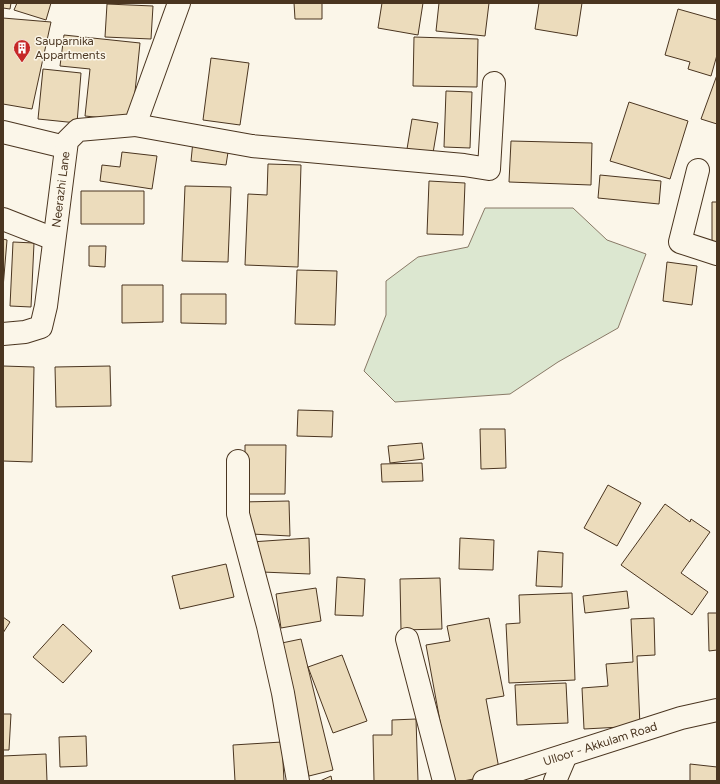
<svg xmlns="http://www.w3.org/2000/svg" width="720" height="784" font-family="Figtree,sans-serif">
<rect width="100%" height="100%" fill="#fbf6e9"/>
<path fill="#dce7d0" stroke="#887966" d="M 485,208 L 573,208 L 607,240 L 646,254 L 618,328 L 558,362 L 510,394 L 395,402 L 364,371 L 386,315 L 386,281 L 418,257 L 468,247 Z"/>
<path fill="#ecdcbc" stroke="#4a3520" d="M 3,3 L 11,3 L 10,9 L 3,8 Z
M 17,3 L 51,3 L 46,20 L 14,10 Z
M 294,3 L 322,3 L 322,19 L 295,19 Z
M 382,3 L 423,3 L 418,35 L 378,28 Z
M 439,3 L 489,3 L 485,36 L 436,31 Z
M 539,3 L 582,3 L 577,36 L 535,29 Z
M 107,4 L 153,6 L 151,39 L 105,37 Z
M 678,9 L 717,20 L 717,55 L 711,76 L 688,69 L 690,62 L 665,55 Z
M 3,18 L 51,22 L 32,109 L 3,104 Z
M 64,35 L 140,43 L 132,121 L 85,116 L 90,69 L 60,66 Z
M 414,37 L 478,39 L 477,87 L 413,86 Z
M 211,58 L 249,63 L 240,125 L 203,120 Z
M 43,69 L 81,73 L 77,123 L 38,119 Z
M 717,75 L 717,124 L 701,119 Z
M 446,91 L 472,92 L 470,148 L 444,147 Z
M 629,102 L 688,121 L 670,179 L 610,161 Z
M 412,119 L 438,123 L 433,153 L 407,149 Z
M 193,141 L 229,146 L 226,165 L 191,161 Z
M 511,141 L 592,143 L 591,185 L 509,182 Z
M 122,152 L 157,156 L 152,189 L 100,181 L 102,165 L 120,167 Z
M 268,164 L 301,165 L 298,267 L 245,265 L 248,194 L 267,195 Z
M 600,175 L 661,181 L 659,204 L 598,198 Z
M 429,181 L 465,183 L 463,235 L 427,234 Z
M 185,186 L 231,187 L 228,262 L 182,261 Z
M 81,191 L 144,191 L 144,224 L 81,224 Z
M 712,202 L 717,202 L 717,247 L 712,247 Z
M 3,239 L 7,240 L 3,288 Z
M 13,242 L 34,243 L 31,307 L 10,306 Z
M 89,246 L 106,246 L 105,267 L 89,266 Z
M 667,262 L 697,266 L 692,305 L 663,301 Z
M 297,270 L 337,271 L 335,325 L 295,324 Z
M 122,285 L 163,285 L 163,322 L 122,323 Z
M 181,294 L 226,294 L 226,324 L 181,323 Z
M 3,366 L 34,367 L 32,462 L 3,461 Z
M 110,366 L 111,406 L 56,407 L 55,367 Z
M 298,410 L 333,411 L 332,437 L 297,436 Z
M 480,429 L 505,429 L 506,468 L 481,469 Z
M 422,443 L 424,459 L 390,463 L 388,446 Z
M 245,445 L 286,445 L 285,494 L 245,494 Z
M 422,463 L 423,481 L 382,482 L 381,464 Z
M 608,485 L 641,503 L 617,546 L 584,528 Z
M 289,501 L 290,536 L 251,534 L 241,502 Z
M 665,504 L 690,522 L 691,519 L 710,532 L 681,573 L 708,592 L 692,615 L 621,565 Z
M 309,538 L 310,574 L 262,572 L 251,542 Z
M 460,538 L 494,540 L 493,570 L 459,569 Z
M 538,551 L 563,553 L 562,587 L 536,586 Z
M 226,564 L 234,597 L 180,609 L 172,576 Z
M 337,577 L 365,579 L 363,616 L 335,615 Z
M 440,578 L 442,629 L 401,630 L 400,579 Z
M 316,588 L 321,621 L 281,628 L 276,594 Z
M 627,591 L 629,608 L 585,613 L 583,596 Z
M 572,593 L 575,680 L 509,683 L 506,624 L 520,623 L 519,595 Z
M 708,613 L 717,613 L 717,650 L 709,651 Z
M 3,617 L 10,622 L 3,633 Z
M 489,618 L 504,696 L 486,699 L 500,774 L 463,781 L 451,781 L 426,645 L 450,641 L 447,626 Z
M 654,618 L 655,655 L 637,656 L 640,726 L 584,729 L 582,688 L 608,686 L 606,664 L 633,662 L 631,619 Z
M 63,624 L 92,651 L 63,683 L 33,657 Z
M 301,639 L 333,770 L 309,776 L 277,644 Z
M 342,655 L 367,721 L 333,733 L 308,667 Z
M 566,683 L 568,723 L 517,725 L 515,685 Z
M 3,714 L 11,714 L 9,750 L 3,750 Z
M 416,719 L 418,781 L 374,781 L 373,735 L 392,735 L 392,720 Z
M 86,736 L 87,766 L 60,767 L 59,737 Z
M 282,742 L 284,781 L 235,781 L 233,745 Z
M 46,754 L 47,781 L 3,781 L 3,756 Z
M 690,764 L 717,767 L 717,781 L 690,781 Z
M 331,776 L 332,781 L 320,781 Z"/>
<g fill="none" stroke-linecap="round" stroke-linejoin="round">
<g stroke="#4a3520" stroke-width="24">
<g id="minor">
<path d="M 135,125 L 252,146 L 464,165 L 489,169 L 494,83"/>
<path d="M 3,132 L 65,147"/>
<path d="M 698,170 L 680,242 L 717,254"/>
<path d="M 3,219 L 54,239"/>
<path id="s1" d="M 3,334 L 25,332 L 41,327 L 46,306 L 67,141 L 78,130 L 135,125 L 179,3"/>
<path d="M 238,461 L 238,514 L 268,626 L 283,693 L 298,781"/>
<path d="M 407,639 L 444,781"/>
<path d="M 555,781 L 566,755"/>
</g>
</g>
<g stroke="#4a3520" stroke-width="24">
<g id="major">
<path id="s2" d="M 484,781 L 681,718 L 717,710"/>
</g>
</g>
<use href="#minor" stroke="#fbf6e9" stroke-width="22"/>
<use href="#major" stroke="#fbf6e9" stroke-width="22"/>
</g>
<defs>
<g id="building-pin" transform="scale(0.9)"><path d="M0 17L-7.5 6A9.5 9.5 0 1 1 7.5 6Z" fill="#c62828" stroke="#fbf6e9"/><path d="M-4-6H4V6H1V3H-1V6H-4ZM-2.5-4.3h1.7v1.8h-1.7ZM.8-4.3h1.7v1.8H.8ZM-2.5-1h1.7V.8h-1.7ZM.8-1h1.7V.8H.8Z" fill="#fff"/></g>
</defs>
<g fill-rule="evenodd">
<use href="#building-pin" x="22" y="48"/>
</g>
<g text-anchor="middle" stroke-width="3" stroke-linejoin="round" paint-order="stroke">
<g font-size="12" fill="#4a3520" stroke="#fbf6e9" text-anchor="start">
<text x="35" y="45">Sauparnika<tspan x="35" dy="14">Appartments</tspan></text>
</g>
<g font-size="12" fill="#4a3520" stroke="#fbf6e9">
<text dy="4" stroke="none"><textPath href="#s1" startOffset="178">Neerazhi Lane</textPath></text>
<text dy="4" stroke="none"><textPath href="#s2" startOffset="122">Ulloor - Akkulam Road</textPath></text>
</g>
</g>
<rect width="720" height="784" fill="none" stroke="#4a3520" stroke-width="8"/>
</svg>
